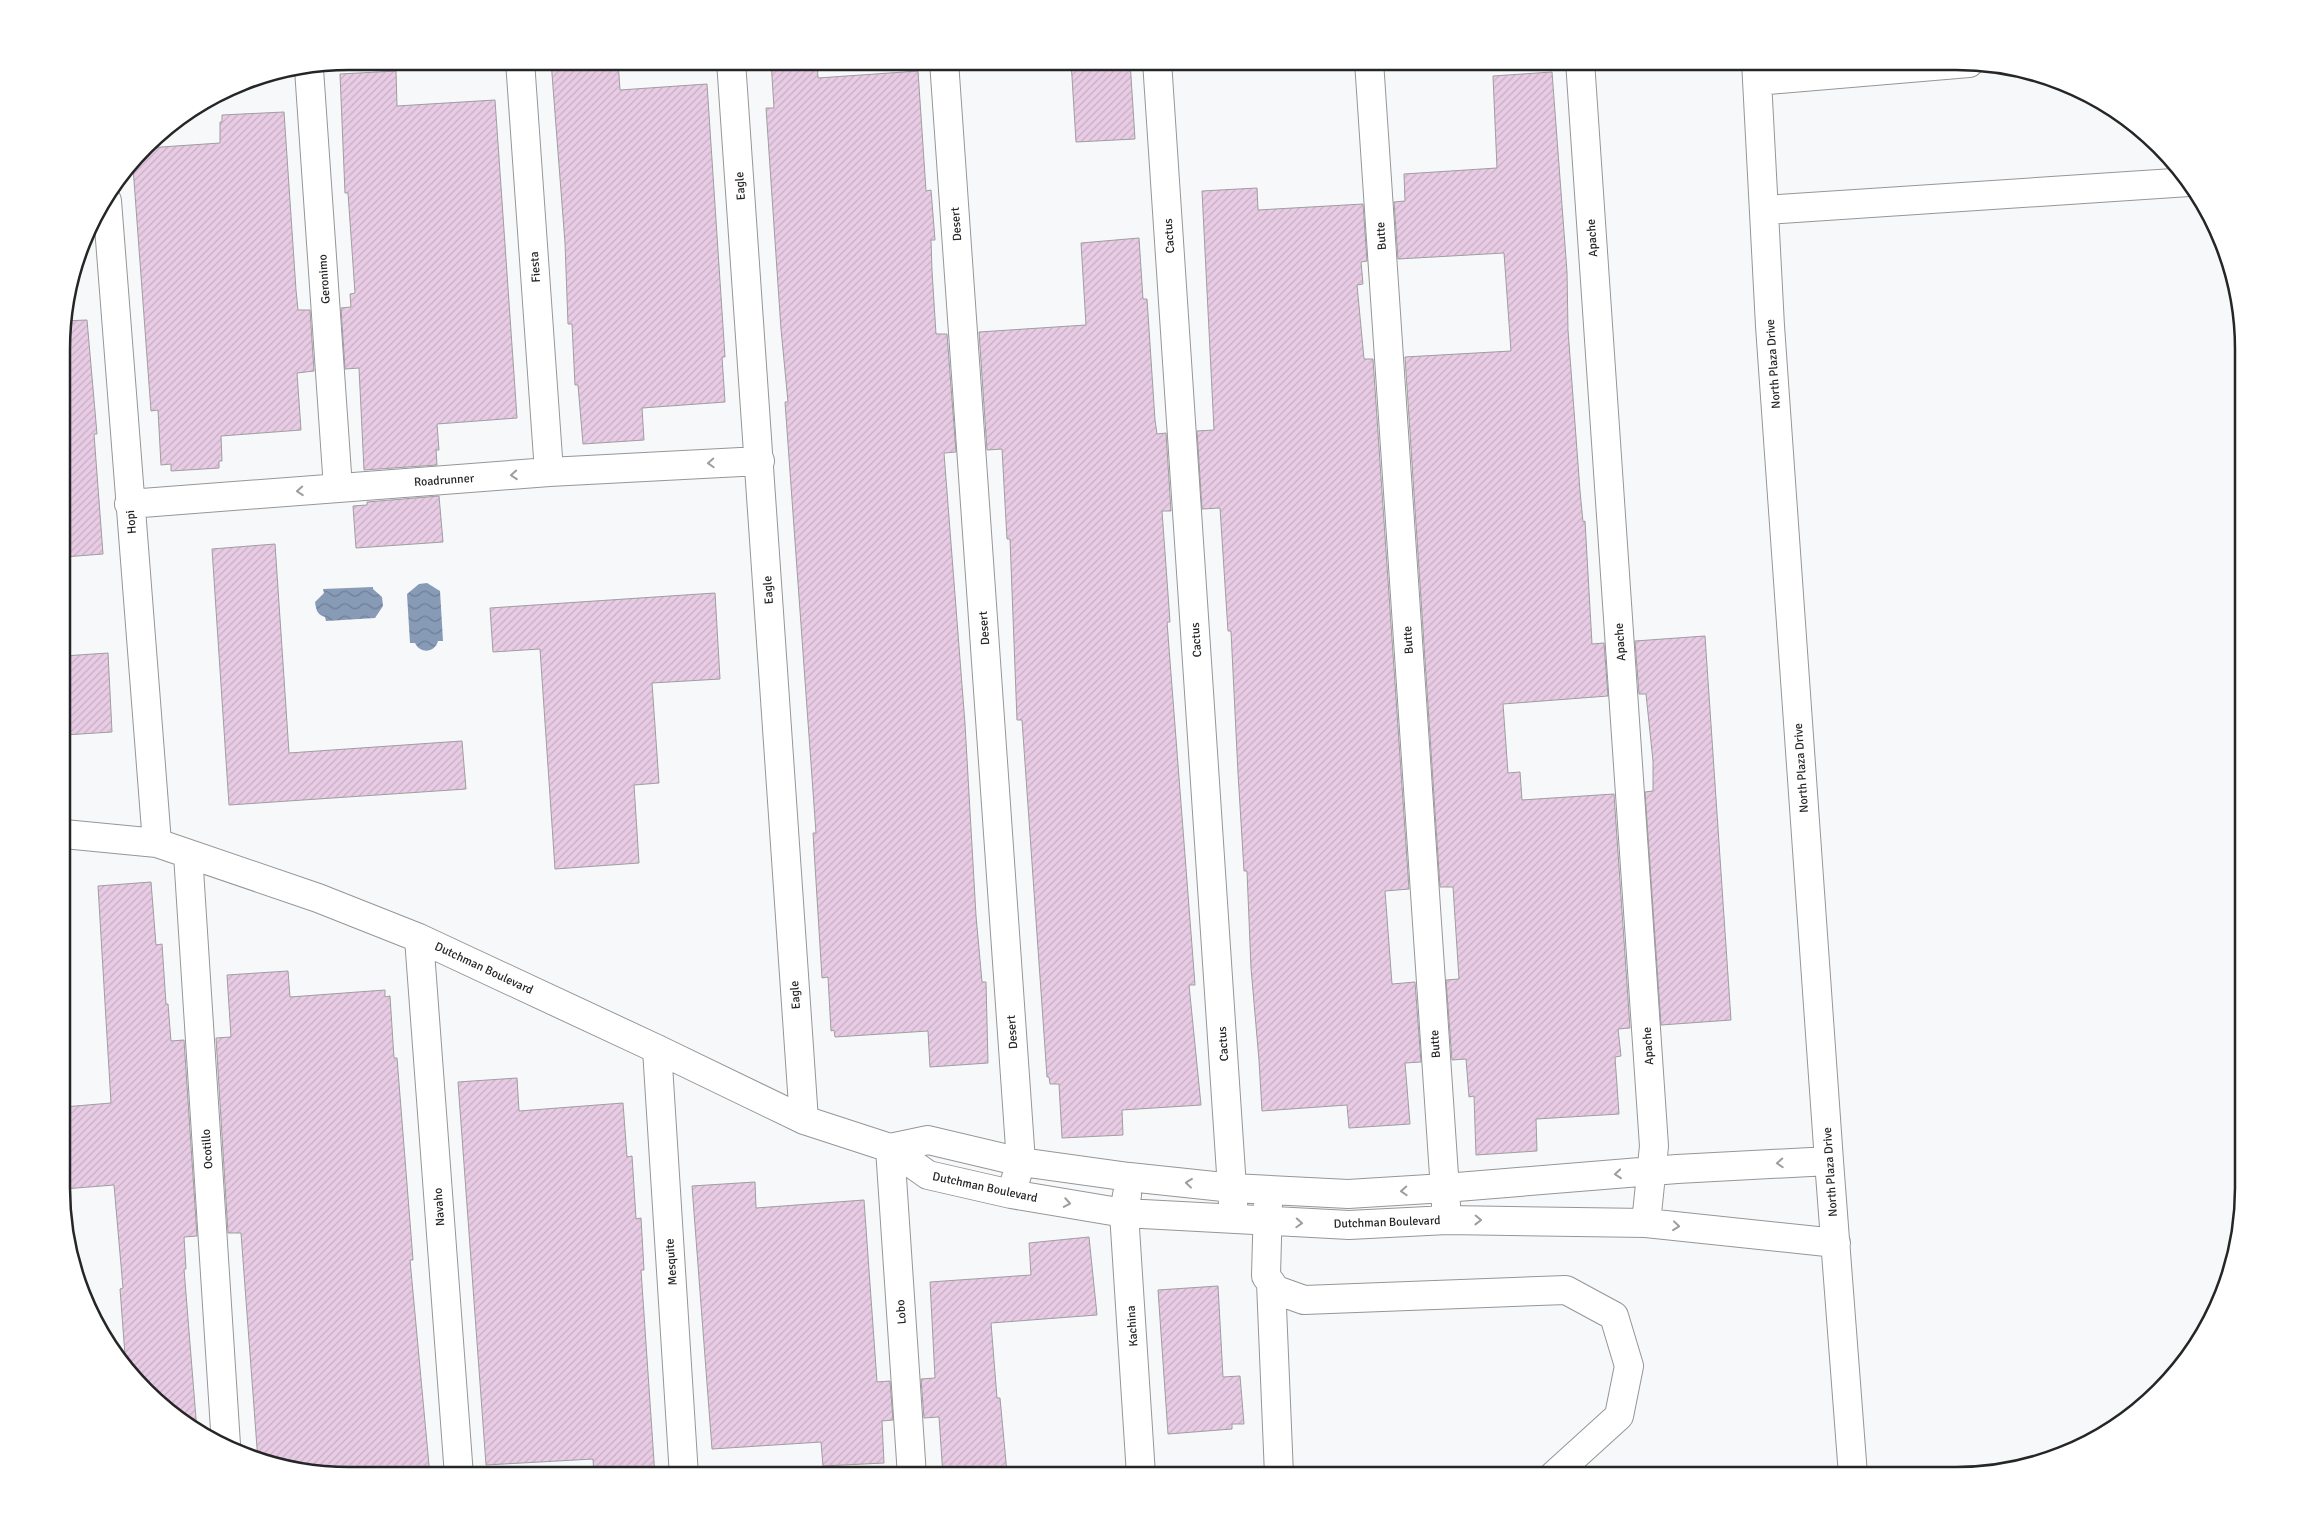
<svg xmlns="http://www.w3.org/2000/svg" width="2305" height="1537" font-family="Signika,sans-serif">
<defs>
<pattern id="water-waves" width="16" height="10" patternUnits="userSpaceOnUse" patternTransform="scale(1.25)"><rect width="16" height="10" fill="#879bb7"/><path d="M0 5q4-4 8 0t8 0" fill="none" stroke="#6e7e95"/></pattern>
<pattern id="building-hatch" width="6" height="6" patternUnits="userSpaceOnUse" patternTransform="scale(1.25)"><rect width="6" height="6" fill="#e8cbe4"/><path d="M-1 1l2-2M0 6l6-6M5 7l2-2" fill="none" stroke="#c7aec3"/></pattern>
</defs>
<rect width="100%" height="100%" fill="#f6f8f9"/>
<path fill="url(#water-waves)" d="M 427,583 L 440,591 L 443,641 L 438,641 C 435,653 420,654 415,643 L 410,643 L 407,594 L 419,584 Z
M 373,587 L 373,589 L 382,597 L 383,606 L 375,618 L 326,621 L 325,617 C 317,615 316,609 315,602 L 324,593 L 323,589 Z"/>
<path fill="url(#building-hatch)" stroke="#a09e9f" d="M 551,61 L 618,61 L 620,90 L 707,84 L 725,357 L 722,357 L 725,402 L 642,408 L 644,440 L 583,444 L 578,385 L 575,385 L 572,324 L 568,324 L 565,243 Z
M 771,61 L 817,61 L 818,78 L 918,71 L 926,191 L 931,190 L 935,240 L 931,240 L 932,271 L 936,334 L 947,334 L 956,452 L 944,453 L 965,724 L 976,916 L 982,982 L 986,982 L 988,1063 L 930,1067 L 928,1031 L 835,1037 L 834,1030 L 831,1031 L 828,977 L 822,978 L 813,833 L 816,833 L 785,402 L 788,402 L 781,329 L 766,108 L 774,108 Z
M 1071,61 L 1130,61 L 1135,139 L 1076,142 Z
M 396,71 L 397,106 L 495,100 L 517,418 L 437,424 L 439,450 L 436,450 L 437,465 L 364,470 L 359,368 L 345,369 L 341,308 L 351,307 L 350,294 L 355,293 L 348,193 L 345,193 L 340,74 Z
M 1552,72 L 1567,272 L 1568,330 L 1580,491 L 1583,522 L 1585,521 L 1592,644 L 1604,643 L 1608,696 L 1503,704 L 1508,773 L 1520,772 L 1522,800 L 1614,794 L 1630,1028 L 1618,1029 L 1621,1056 L 1615,1057 L 1619,1114 L 1536,1119 L 1537,1151 L 1476,1155 L 1474,1096 L 1469,1097 L 1466,1059 L 1452,1060 L 1446,980 L 1459,979 L 1453,887 L 1440,887 L 1405,357 L 1511,351 L 1504,253 L 1398,259 L 1394,202 L 1405,201 L 1404,174 L 1497,168 L 1493,76 Z
M 284,112 L 296,290 L 298,310 L 310,310 L 314,371 L 297,373 L 301,430 L 221,436 L 222,461 L 219,461 L 219,468 L 171,471 L 171,464 L 161,465 L 158,410 L 151,411 L 133,167 L 147,148 L 220,143 L 220,122 L 222,122 L 222,115 Z
M 1257,188 L 1258,210 L 1363,204 L 1367,261 L 1361,262 L 1363,284 L 1357,285 L 1364,359 L 1373,359 L 1409,889 L 1385,891 L 1392,984 L 1415,982 L 1421,1062 L 1405,1063 L 1410,1124 L 1349,1128 L 1347,1105 L 1262,1111 L 1259,1060 L 1251,968 L 1247,871 L 1244,871 L 1238,773 L 1231,631 L 1228,631 L 1220,508 L 1202,509 L 1197,431 L 1214,430 L 1202,191 Z
M 1139,238 L 1143,299 L 1147,299 L 1155,420 L 1157,434 L 1166,433 L 1171,511 L 1162,511 L 1170,622 L 1167,622 L 1195,985 L 1189,985 L 1201,1105 L 1122,1110 L 1123,1135 L 1062,1138 L 1059,1084 L 1050,1084 L 1049,1077 L 1047,1077 L 1022,720 L 1017,720 L 1010,539 L 1007,539 L 1002,449 L 987,450 L 979,332 L 1086,325 L 1081,243 Z
M 87,320 L 97,434 L 94,434 L 103,554 L 64,557 L 64,321 Z
M 439,496 L 443,542 L 356,548 L 353,506 L 367,505 L 367,502 Z
M 275,544 L 289,753 L 462,741 L 466,789 L 229,805 L 212,549 Z
M 715,593 L 720,679 L 652,683 L 659,783 L 634,785 L 639,863 L 555,869 L 540,649 L 493,652 L 490,608 Z
M 1705,636 L 1731,1020 L 1661,1025 L 1645,792 L 1653,791 L 1653,761 L 1646,694 L 1639,694 L 1635,641 Z
M 108,653 L 112,732 L 64,735 L 64,656 Z
M 151,882 L 156,945 L 162,944 L 166,1004 L 168,1004 L 171,1041 L 184,1040 L 197,1236 L 184,1237 L 186,1269 L 184,1269 L 197,1431 L 189,1427 L 133,1378 L 126,1368 L 120,1289 L 123,1288 L 114,1185 L 64,1189 L 64,1107 L 111,1103 L 98,886 Z
M 288,971 L 290,997 L 385,990 L 385,997 L 390,996 L 394,1058 L 397,1058 L 413,1260 L 410,1260 L 430,1476 L 349,1476 L 258,1461 L 241,1233 L 228,1233 L 216,1038 L 231,1037 L 227,975 Z
M 517,1078 L 519,1111 L 623,1103 L 627,1157 L 632,1156 L 636,1219 L 641,1218 L 644,1270 L 641,1270 L 655,1476 L 594,1476 L 593,1459 L 486,1465 L 458,1082 Z
M 755,1182 L 756,1208 L 864,1200 L 877,1382 L 890,1381 L 893,1420 L 882,1421 L 884,1463 L 823,1466 L 821,1442 L 712,1449 L 692,1186 Z
M 1089,1237 L 1097,1315 L 991,1323 L 997,1398 L 1000,1398 L 1007,1473 L 1003,1473 L 1003,1476 L 943,1476 L 939,1417 L 924,1418 L 921,1379 L 935,1378 L 930,1282 L 1031,1275 L 1029,1243 Z
M 1218,1286 L 1223,1377 L 1240,1376 L 1244,1424 L 1232,1424 L 1232,1429 L 1168,1434 L 1158,1290 Z"/>
<g fill="none" stroke-linecap="round" stroke-linejoin="round">
<g stroke="#959698" stroke-width="30">
<path id="minor" d="M 520,61 L 549,472
M 731,61 L 804,1120
M 944,61 L 1021,1162 L 1011,1194
M 1157,61 L 1234,1218
M 1369,61 L 1447,1220
M 1580,61 L 1654,1146 L 1646,1223
M 1756,61 L 1770,326 L 1829,1161 L 1853,1475
M 309,69 L 338,488
M 1757,81 L 1969,63
M 107,201 L 157,843
M 1765,210 L 2189,182
M 129,504 L 549,472 L 760,461
M 64,834 L 157,843 L 318,898 L 419,938 L 657,1049 L 804,1120 L 890,1148 L 928,1175 L 1011,1194 L 1124,1213 L 1349,1225 L 1447,1220 L 1646,1223 L 1836,1243
M 188,854 L 226,1445
M 419,938 L 459,1476
M 657,1049 L 684,1476
M 890,1148 L 928,1140 L 1021,1162 L 1129,1177 L 1233,1188 L 1348,1194 L 1445,1188 L 1677,1169 L 1829,1161
M 890,1148 L 912,1476
M 1127,1195 L 1124,1213 L 1141,1475
M 1268,1202 L 1266,1276 L 1276,1290 L 1304,1300 L 1566,1290 L 1614,1316 L 1629,1366 L 1619,1416 L 1554,1475
M 1271,1283 L 1279,1475"/>
</g>
<use href="#minor" stroke="#fff" stroke-width="28"/>
</g>
<defs><path id="oneway-chevron" d="M-2-3.5L2.5 0L-2 3.5" fill="none" stroke-width="1.6" stroke-linecap="round" stroke-linejoin="round" transform="scale(1.25)"/></defs>
<g stroke="#9d9d9d">
<use href="#oneway-chevron" transform="translate(711 463) rotate(177)"/>
<use href="#oneway-chevron" transform="translate(514 475) rotate(176)"/>
<use href="#oneway-chevron" transform="translate(300 491) rotate(176)"/>
<use href="#oneway-chevron" transform="translate(1780 1163) rotate(177)"/>
<use href="#oneway-chevron" transform="translate(1618 1174) rotate(175)"/>
<use href="#oneway-chevron" transform="translate(1189 1183) rotate(-174)"/>
<use href="#oneway-chevron" transform="translate(1404 1191) rotate(177)"/>
<use href="#oneway-chevron" transform="translate(1067 1203) rotate(10)"/>
<use href="#oneway-chevron" transform="translate(1478 1220) rotate(1)"/>
<use href="#oneway-chevron" transform="translate(1299 1223) rotate(3)"/>
<use href="#oneway-chevron" transform="translate(1676 1226) rotate(6)"/>
</g>
<g text-anchor="middle" stroke-width="5" stroke-linejoin="round" paint-order="stroke">
<g font-size="12" fill="#252626" stroke="#fff">
<text transform="translate(740 186) rotate(-94)" y="4">Eagle</text>
<text transform="translate(956 224) rotate(-94)" y="4">Desert</text>
<text transform="translate(1169 236) rotate(-94)" y="4">Cactus</text>
<text transform="translate(1381 236) rotate(-94)" y="4">Butte</text>
<text transform="translate(1592 238) rotate(-94)" y="4">Apache</text>
<text transform="translate(535 267) rotate(-94)" y="4">Fiesta</text>
<text transform="translate(324 279) rotate(-94)" y="4">Geronimo</text>
<text transform="translate(1773 364) rotate(-94)" y="4">North Plaza Drive</text>
<text transform="translate(444 480) rotate(-4)" y="4">Roadrunner</text>
<text transform="translate(131 522) rotate(-95)" y="4">Hopi</text>
<text transform="translate(768 590) rotate(-94)" y="4">Eagle</text>
<text transform="translate(984 628) rotate(-94)" y="4">Desert</text>
<text transform="translate(1196 640) rotate(-94)" y="4">Cactus</text>
<text transform="translate(1408 640) rotate(-94)" y="4">Butte</text>
<text transform="translate(1620 642) rotate(-94)" y="4">Apache</text>
<text transform="translate(1801 768) rotate(-94)" y="4">North Plaza Drive</text>
<text transform="translate(484 968) rotate(25)" y="4">Dutchman Boulevard</text>
<text transform="translate(795 995) rotate(-94)" y="4">Eagle</text>
<text transform="translate(1012 1032) rotate(-94)" y="4">Desert</text>
<text transform="translate(1223 1044) rotate(-94)" y="4">Cactus</text>
<text transform="translate(1435 1044) rotate(-94)" y="4">Butte</text>
<text transform="translate(1648 1046) rotate(-94)" y="4">Apache</text>
<text transform="translate(207 1149) rotate(-94)" y="4">Ocotillo</text>
<text transform="translate(1830 1172) rotate(-94)" y="4">North Plaza Drive</text>
<text transform="translate(985 1187) rotate(12)" y="4">Dutchman Boulevard</text>
<text transform="translate(439 1207) rotate(-94)" y="4">Navaho</text>
<text transform="translate(1387 1222) rotate(-2)" y="4">Dutchman Boulevard</text>
<text transform="translate(671 1262) rotate(-94)" y="4">Mesquite</text>
<text transform="translate(901 1312) rotate(-94)" y="4">Lobo</text>
<text transform="translate(1132 1326) rotate(-94)" y="4">Kachina</text>
</g>
</g>
<path d="M0 0H2305V1537H0ZM349 70H1956A279 279 0 0 1 2235 349V1188A279 279 0 0 1 1956 1467H349A279 279 0 0 1 70 1188V349A279 279 0 0 1 349 70Z" fill="#fff" fill-rule="evenodd"/>
<path fill="none" stroke="#252626" stroke-width="2.5" d="M349 70H1956A279 279 0 0 1 2235 349V1188A279 279 0 0 1 1956 1467H349A279 279 0 0 1 70 1188V349A279 279 0 0 1 349 70Z"/>
</svg>
